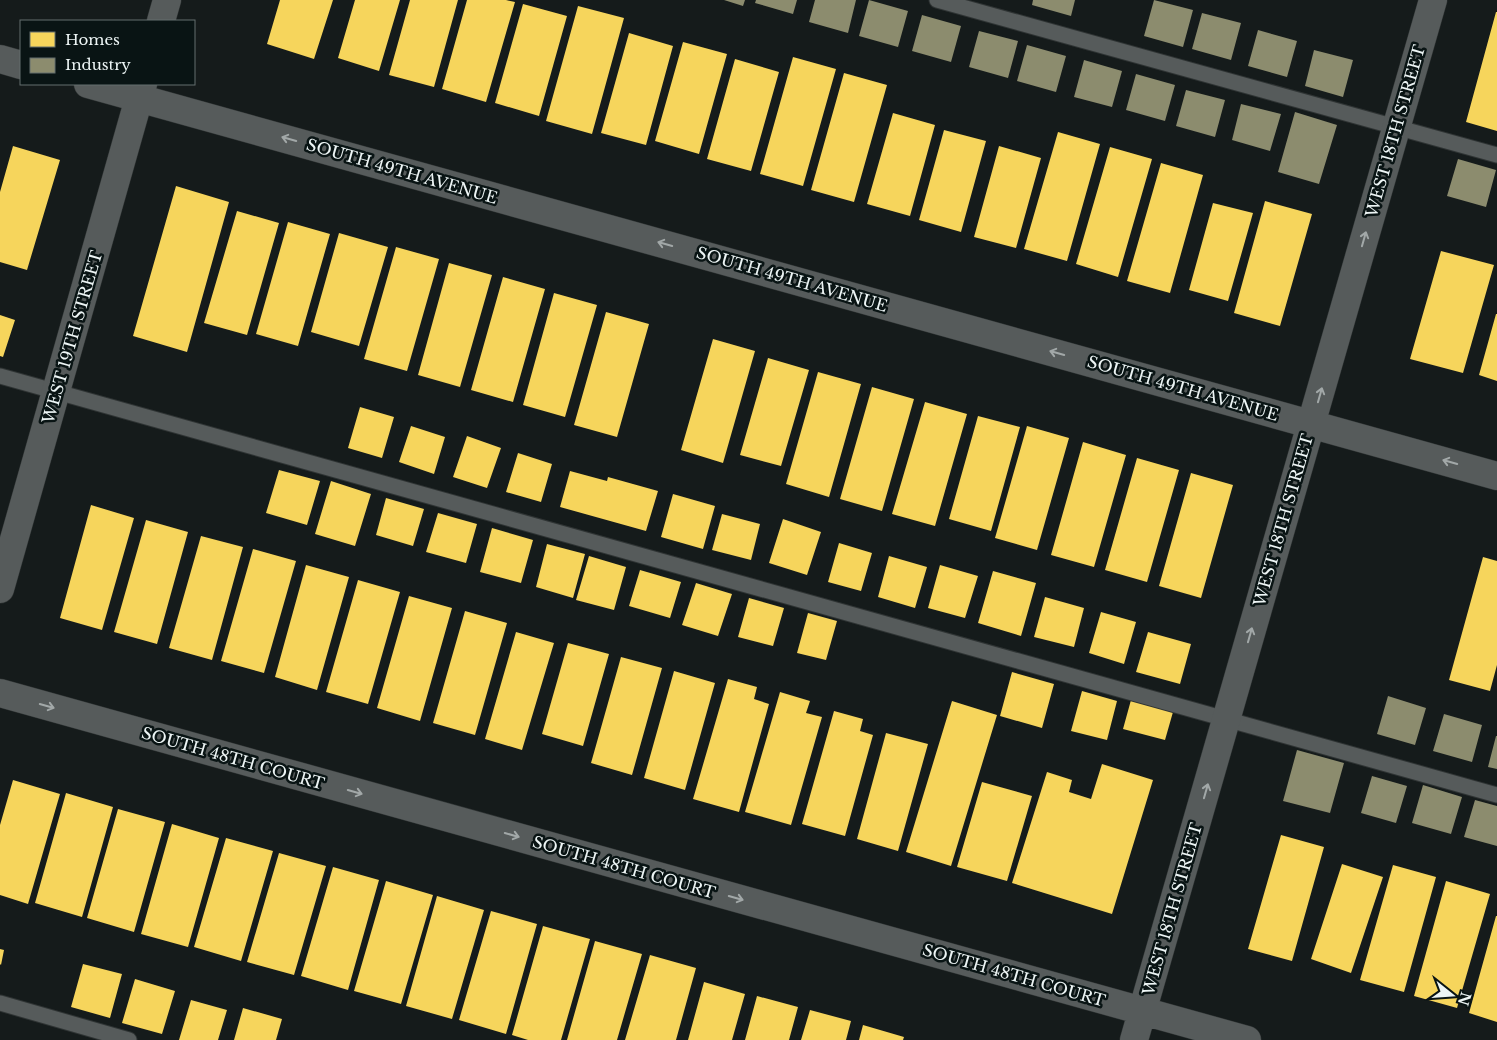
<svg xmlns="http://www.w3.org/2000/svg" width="1497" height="1040" font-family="'Libre Baskerville',serif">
<rect width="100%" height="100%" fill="#151b1b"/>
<path fill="#f6d55c" d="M 280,0 L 333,0 L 314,59 L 267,44 Z
M 355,0 L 400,0 L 379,71 L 338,58 Z
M 410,0 L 458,0 L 434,87 L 389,75 Z
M 467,0 L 506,0 L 515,2 L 486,102 L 442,89 Z
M 523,4 L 567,16 L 539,116 L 495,103 Z
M 578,6 L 624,18 L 592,134 L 546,121 Z
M 1496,12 L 1497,12 L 1497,131 L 1466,122 Z
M 629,33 L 673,46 L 646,145 L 601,133 Z
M 683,42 L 727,54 L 699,154 L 655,141 Z
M 793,57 L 836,69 L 803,186 L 760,174 Z
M 735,59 L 779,72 L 751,171 L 707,159 Z
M 844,73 L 887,85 L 854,202 L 811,190 Z
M 893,113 L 935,125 L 910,216 L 867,204 Z
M 944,130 L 986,141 L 961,232 L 919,220 Z
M 1058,132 L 1100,144 L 1067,261 L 1024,249 Z
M 13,146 L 60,160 L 27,270 L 0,262 L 0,192 Z
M 999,146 L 1041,158 L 1016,248 L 974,237 Z
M 1110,147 L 1152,159 L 1118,277 L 1076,264 Z
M 1161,163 L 1203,175 L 1170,293 L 1127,281 Z
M 176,186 L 229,202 L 187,352 L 133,336 Z
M 1265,201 L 1312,214 L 1280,326 L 1234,313 Z
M 1213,203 L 1253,213 L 1228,301 L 1189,290 Z
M 237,211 L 279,223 L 247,335 L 204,323 Z
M 288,222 L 330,234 L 298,346 L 256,334 Z
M 339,233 L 388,247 L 359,346 L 311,332 Z
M 396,247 L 439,259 L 407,371 L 364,359 Z
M 1441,251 L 1494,265 L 1463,373 L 1410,359 Z
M 449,263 L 492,275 L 460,387 L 418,375 Z
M 503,277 L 545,289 L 513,402 L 471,390 Z
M 554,293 L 597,305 L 565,417 L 523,405 Z
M 606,312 L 649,324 L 617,437 L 574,425 Z
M 1496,314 L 1497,314 L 1497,381 L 1479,375 Z
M 0,315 L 15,320 L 3,357 L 0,356 Z
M 713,339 L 755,351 L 723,463 L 681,450 Z
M 768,358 L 809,370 L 781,466 L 740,455 Z
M 818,372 L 861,384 L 829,497 L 786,484 Z
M 872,387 L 914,399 L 882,511 L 840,499 Z
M 925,402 L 967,414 L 935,526 L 892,514 Z
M 360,407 L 394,417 L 382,458 L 348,448 Z
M 978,416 L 1020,427 L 991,531 L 949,519 Z
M 411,426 L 445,437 L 434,474 L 399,462 Z
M 1027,426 L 1069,438 L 1037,550 L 995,538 Z
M 467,436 L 501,448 L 487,488 L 453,477 Z
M 1083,442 L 1126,455 L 1094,567 L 1051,555 Z
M 518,453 L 552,464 L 541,502 L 506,492 Z
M 1137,458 L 1179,470 L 1147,582 L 1105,570 Z
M 279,470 L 320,481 L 307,525 L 266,513 Z
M 570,471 L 607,481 L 608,477 L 658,491 L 646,531 L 560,507 Z
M 1191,473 L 1233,485 L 1201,598 L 1159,586 Z
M 331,481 L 371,494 L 355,546 L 315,534 Z
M 673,494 L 715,506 L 703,549 L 661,537 Z
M 386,498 L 424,509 L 413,546 L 376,535 Z
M 91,505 L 134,518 L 102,630 L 60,618 Z
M 438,513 L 477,524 L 466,563 L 426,552 Z
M 722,514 L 760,524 L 751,560 L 712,550 Z
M 783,519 L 821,532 L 807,575 L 769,563 Z
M 146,520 L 188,532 L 157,644 L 114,632 Z
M 492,528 L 533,540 L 521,583 L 480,572 Z
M 201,536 L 243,547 L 212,660 L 169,648 Z
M 839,543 L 872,553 L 861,591 L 828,582 Z
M 547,544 L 585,554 L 573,598 L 536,587 Z
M 253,549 L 296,561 L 264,673 L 221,661 Z
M 589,556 L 626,567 L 614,610 L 576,600 Z
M 889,556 L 927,567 L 915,608 L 878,597 Z
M 1483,557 L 1497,561 L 1497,665 L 1490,691 L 1449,680 Z
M 306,565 L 349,577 L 317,690 L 275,677 Z
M 940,565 L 978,576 L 965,618 L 928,608 Z
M 640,570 L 681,582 L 670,618 L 629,606 Z
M 993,571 L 1036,583 L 1021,636 L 978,623 Z
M 358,580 L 400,592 L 368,704 L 326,692 Z
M 696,583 L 732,594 L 718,636 L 682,625 Z
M 409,596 L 452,608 L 420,721 L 377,708 Z
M 1045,597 L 1084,608 L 1074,647 L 1034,637 Z
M 749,598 L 784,608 L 773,646 L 738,637 Z
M 465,611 L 507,623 L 475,735 L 433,723 Z
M 1101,612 L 1136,622 L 1124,664 L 1089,653 Z
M 808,613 L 837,621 L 826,660 L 797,653 Z
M 516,632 L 554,643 L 522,750 L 485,739 Z
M 1148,632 L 1191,644 L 1180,684 L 1136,672 Z
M 568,643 L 609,654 L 583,746 L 542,734 Z
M 621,657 L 662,668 L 632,775 L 591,763 Z
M 674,671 L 715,683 L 685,790 L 644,778 Z
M 1012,672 L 1054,684 L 1042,728 L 1000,716 Z
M 728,679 L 757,687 L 754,699 L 769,704 L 739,812 L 693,799 Z
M 1082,691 L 1117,701 L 1107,740 L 1071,731 Z
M 780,692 L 810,701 L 806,713 L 822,717 L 791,825 L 745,812 Z
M 1131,700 L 1173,712 L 1165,740 L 1123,729 Z
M 952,701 L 997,715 L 951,866 L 906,852 Z
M 834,711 L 863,719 L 860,731 L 873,735 L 845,836 L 802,824 Z
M 886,733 L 928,744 L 898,851 L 857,839 Z
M 1102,764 L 1153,780 L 1112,914 L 1012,883 L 1047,772 L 1072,780 L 1069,792 L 1091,799 Z
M 13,780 L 60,794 L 28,904 L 0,895 L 0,825 Z
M 982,782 L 1032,796 L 1007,881 L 957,867 Z
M 66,793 L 113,807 L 82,917 L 35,903 Z
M 118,809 L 165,822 L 134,932 L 87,918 Z
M 172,824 L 219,838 L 188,947 L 141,934 Z
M 1281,835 L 1324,847 L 1292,961 L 1248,949 Z
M 226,838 L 273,851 L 241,961 L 194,947 Z
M 279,853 L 326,866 L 294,975 L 247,962 Z
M 1342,864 L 1383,877 L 1351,973 L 1311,959 Z
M 1393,865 L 1436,877 L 1404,992 L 1360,980 Z
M 333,867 L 379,880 L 348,990 L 301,976 Z
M 386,881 L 433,895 L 401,1004 L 354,991 Z
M 1446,881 L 1490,894 L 1457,1008 L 1414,996 Z
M 437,896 L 484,910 L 452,1019 L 406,1006 Z
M 491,911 L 537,924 L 506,1034 L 459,1020 Z
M 1496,916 L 1497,916 L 1497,1022 L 1469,1013 Z
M 543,926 L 590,939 L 561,1040 L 528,1040 L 512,1035 Z
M 595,941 L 642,954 L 617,1040 L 567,1040 Z
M 0,949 L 4,950 L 1,965 L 0,964 Z
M 650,955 L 696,968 L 676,1040 L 625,1040 Z
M 83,964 L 122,974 L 110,1018 L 71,1007 Z
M 135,979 L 175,991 L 162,1034 L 122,1023 Z
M 704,982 L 745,994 L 732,1040 L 688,1040 Z
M 757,996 L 798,1007 L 789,1040 L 745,1040 Z
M 191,1000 L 227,1010 L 218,1040 L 179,1040 Z
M 243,1008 L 282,1019 L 276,1040 L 234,1040 Z
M 810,1010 L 851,1021 L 846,1040 L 801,1040 Z
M 863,1025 L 904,1037 L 903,1040 L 859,1040 Z"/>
<path fill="#8c8c6e" d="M 724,0 L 745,0 L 743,6 Z
M 756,0 L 797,0 L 793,14 L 755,3 Z
M 815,0 L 856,0 L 848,33 L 809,22 Z
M 869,0 L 908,11 L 898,47 L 859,36 Z
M 1033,0 L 1075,0 L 1071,16 L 1032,5 Z
M 1154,0 L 1193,10 L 1183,47 L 1144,36 Z
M 1202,13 L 1241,23 L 1231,60 L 1192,49 Z
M 922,15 L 961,26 L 951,62 L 912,51 Z
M 1258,30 L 1297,41 L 1287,77 L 1248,66 Z
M 979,31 L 1018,41 L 1008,78 L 969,67 Z
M 1027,45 L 1066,56 L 1056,92 L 1017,81 Z
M 1314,50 L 1353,60 L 1343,97 L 1305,86 Z
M 1084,60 L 1122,71 L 1112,107 L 1074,97 Z
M 1136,74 L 1175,85 L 1165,121 L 1126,110 Z
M 1186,90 L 1225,100 L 1215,137 L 1176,126 Z
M 1241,104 L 1281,114 L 1270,151 L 1232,140 Z
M 1295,112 L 1337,125 L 1319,184 L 1278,172 Z
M 1458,159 L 1496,170 L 1486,207 L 1447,196 Z
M 1388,696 L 1426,708 L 1415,745 L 1377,734 Z
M 1444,714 L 1482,725 L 1472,762 L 1433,751 Z
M 1496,736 L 1497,736 L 1497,769 L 1488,767 Z
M 1297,750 L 1344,763 L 1330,813 L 1283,801 Z
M 1372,776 L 1407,786 L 1396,823 L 1361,813 Z
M 1423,785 L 1462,797 L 1451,834 L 1412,823 Z
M 1475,800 L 1497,806 L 1497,846 L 1464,837 Z"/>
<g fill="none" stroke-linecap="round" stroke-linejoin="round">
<g stroke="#2f3434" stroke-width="17">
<path id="service" d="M 937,0 L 1497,155
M 0,376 L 1497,795
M 0,1003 L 129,1040"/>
</g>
<g stroke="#2f3434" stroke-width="29">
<path id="minor" d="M 161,21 L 167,0
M 0,59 L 21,65
M 88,84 L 1497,476
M 0,589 L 143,84
M 0,693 L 1247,1040
M 1134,1040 L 1433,0"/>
</g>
<use href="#service" stroke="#565b5b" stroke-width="15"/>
<use href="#minor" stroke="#565b5b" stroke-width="28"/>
</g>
<defs><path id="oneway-shaft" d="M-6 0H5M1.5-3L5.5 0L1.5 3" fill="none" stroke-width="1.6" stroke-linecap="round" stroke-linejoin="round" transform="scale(1.25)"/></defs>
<g stroke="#a2a8a8">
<use href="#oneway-shaft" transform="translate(289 139) rotate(-164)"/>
<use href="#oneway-shaft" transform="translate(1364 239) rotate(-74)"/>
<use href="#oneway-shaft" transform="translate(665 244) rotate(-164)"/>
<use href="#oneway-shaft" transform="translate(1057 353) rotate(-164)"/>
<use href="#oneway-shaft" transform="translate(1320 395) rotate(-74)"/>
<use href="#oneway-shaft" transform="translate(1450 462) rotate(-164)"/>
<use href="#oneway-shaft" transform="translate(1250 635) rotate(-74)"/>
<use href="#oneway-shaft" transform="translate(47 706) rotate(16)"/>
<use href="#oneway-shaft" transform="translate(1206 791) rotate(-74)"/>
<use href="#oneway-shaft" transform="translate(355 792) rotate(16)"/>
<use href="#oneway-shaft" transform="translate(512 835) rotate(16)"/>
<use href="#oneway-shaft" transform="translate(736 898) rotate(16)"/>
</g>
<g text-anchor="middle" stroke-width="5" stroke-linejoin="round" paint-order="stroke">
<g font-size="16" fill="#edf5f5" stroke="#091414">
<text transform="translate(1395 131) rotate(-74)" y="6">WEST 18TH STREET</text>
<text transform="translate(402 171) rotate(16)" y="6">SOUTH 49TH AVENUE</text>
<text transform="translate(792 279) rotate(16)" y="6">SOUTH 49TH AVENUE</text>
<text transform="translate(72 337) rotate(-74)" y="6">WEST 19TH STREET</text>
<text transform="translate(1183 388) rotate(16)" y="6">SOUTH 49TH AVENUE</text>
<text transform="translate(1283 520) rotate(-74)" y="6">WEST 18TH STREET</text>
<text transform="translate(233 758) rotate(16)" y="6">SOUTH 48TH COURT</text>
<text transform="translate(624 867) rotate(16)" y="6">SOUTH 48TH COURT</text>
<text transform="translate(1172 909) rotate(-74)" y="6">WEST 18TH STREET</text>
<text transform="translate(1014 975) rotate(16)" y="6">SOUTH 48TH COURT</text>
</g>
</g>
<rect x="20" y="20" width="175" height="65" fill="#091414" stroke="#646e6e"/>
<rect x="30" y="32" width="25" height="15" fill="#f6d55c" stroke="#646e6e"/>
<text x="65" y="45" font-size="15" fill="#edf5f5">Homes</text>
<rect x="30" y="58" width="25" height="15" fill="#8c8c6e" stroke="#646e6e"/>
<text x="65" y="70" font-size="15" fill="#edf5f5">Industry</text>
<g transform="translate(1452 995) rotate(107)" stroke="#091414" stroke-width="4" paint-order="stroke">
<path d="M0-4L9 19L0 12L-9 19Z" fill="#edf5f5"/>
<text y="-8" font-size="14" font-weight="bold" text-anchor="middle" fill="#edf5f5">N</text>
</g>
</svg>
